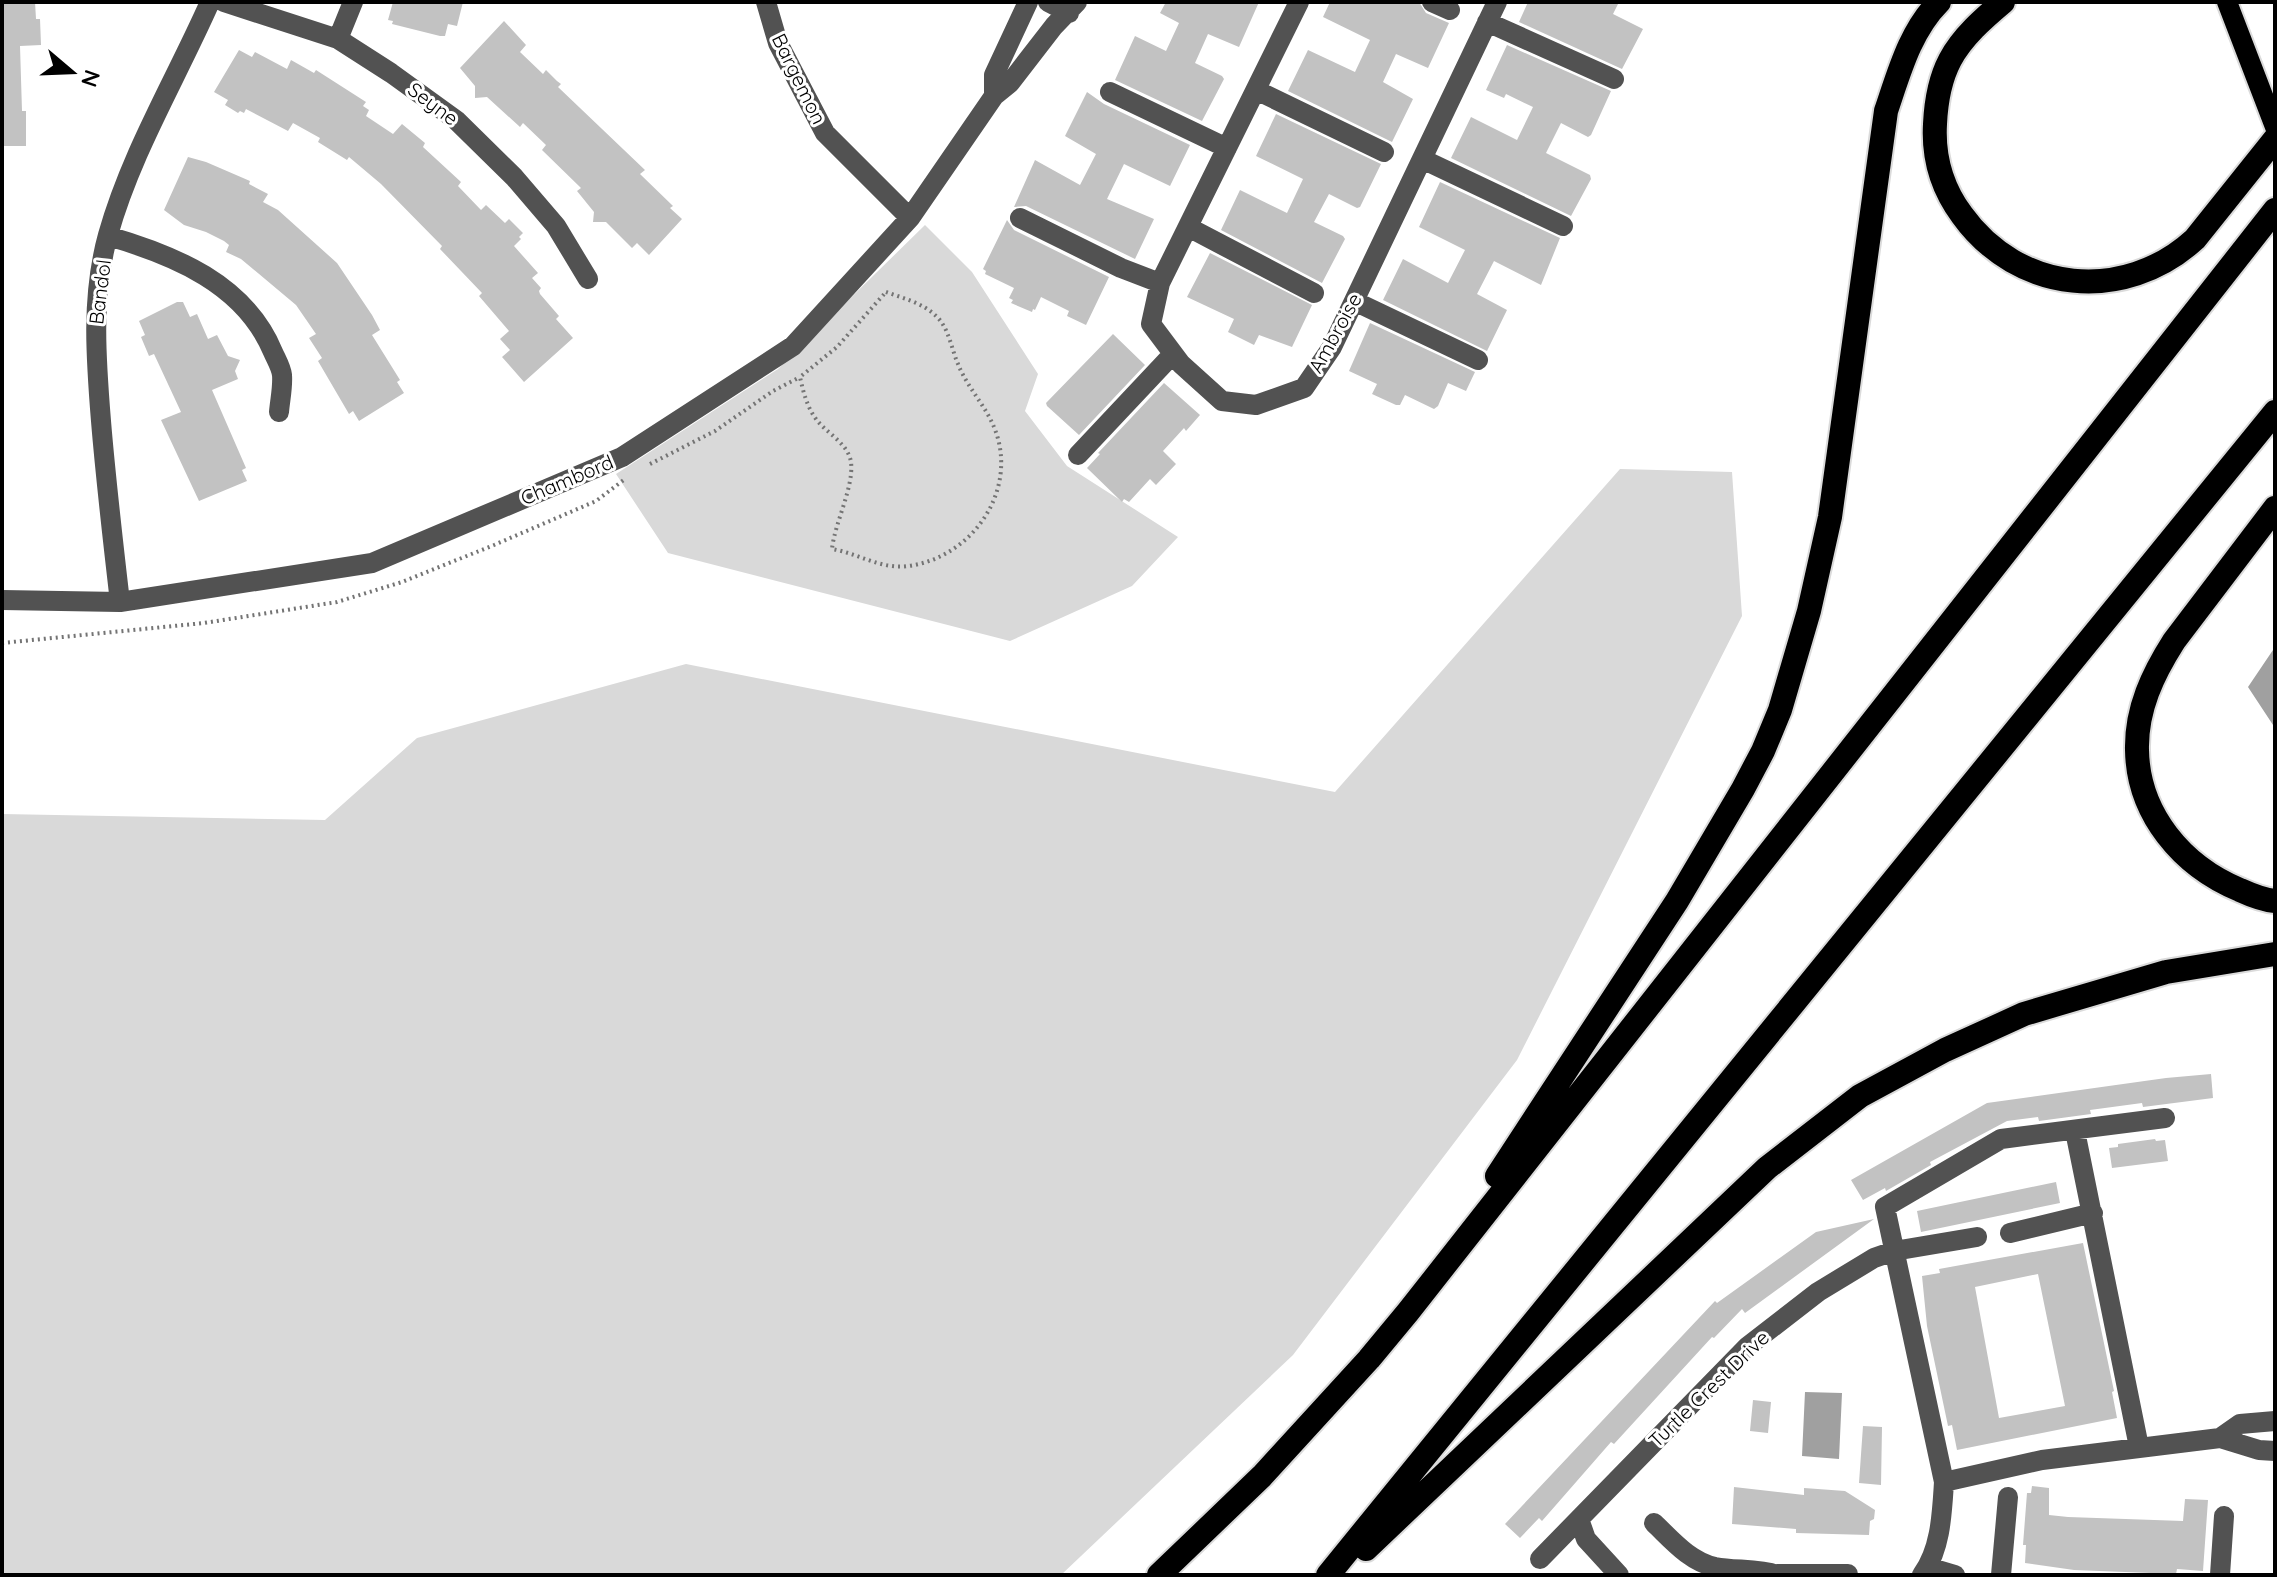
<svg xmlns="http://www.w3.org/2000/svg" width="2277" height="1577" font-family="Quicksand,sans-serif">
<rect width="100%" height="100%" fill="#fff"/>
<path fill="#d9d9d9" d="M 925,225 L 972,272 L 1038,374 L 1025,411 L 1067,466 L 1178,537 L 1132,586 L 1010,641 L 668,553 L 616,474 L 778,369 Z
M 1620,469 L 1732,472 L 1742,616 L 1517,1060 L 1293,1355 L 1061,1575 L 2,1575 L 2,814 L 325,820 L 417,738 L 686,664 L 1335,792 Z"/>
<path fill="#a0a0a0" d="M 2275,647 L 2275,728 L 2248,687 Z
M 1805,1392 L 1842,1393 L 1839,1459 L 1802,1456 Z"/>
<path fill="#c2c2c2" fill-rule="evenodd" d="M 35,2 L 36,19 L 40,19 L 41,45 L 20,46 L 22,111 L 26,111 L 26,146 L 2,146 L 2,4 Z
M 393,2 L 463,2 L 457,26 L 448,24 L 445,36 L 440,36 L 392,24 L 393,21 L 388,20 Z
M 1166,2 L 1259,2 L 1239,47 L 1208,34 L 1195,63 L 1222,76 L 1224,79 L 1202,121 L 1115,80 L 1135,36 L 1166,51 L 1179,23 L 1160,13 Z
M 1330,2 L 1419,2 L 1426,13 L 1449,23 L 1428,68 L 1396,54 L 1383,82 L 1413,99 L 1392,142 L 1288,91 L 1308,50 L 1355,72 L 1370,40 L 1323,17 Z
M 1528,2 L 1619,2 L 1613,14 L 1643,29 L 1622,69 L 1519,22 Z
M 504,21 L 526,45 L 520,52 L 543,74 L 546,70 L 557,81 L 561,84 L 558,87 L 645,170 L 640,174 L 673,206 L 670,208 L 682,219 L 649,255 L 637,243 L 632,248 L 606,222 L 593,222 L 594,212 L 577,191 L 581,188 L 542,150 L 546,145 L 523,123 L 520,127 L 487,97 L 475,98 L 475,86 L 460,68 Z
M 1507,45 L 1611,91 L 1591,135 L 1588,137 L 1561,123 L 1546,153 L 1590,175 L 1591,179 L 1571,216 L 1451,158 L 1471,117 L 1517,140 L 1533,107 L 1506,94 L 1504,98 L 1486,90 Z
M 239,50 L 252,57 L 255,52 L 287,69 L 291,60 L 314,73 L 316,70 L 366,102 L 363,106 L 369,110 L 366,116 L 393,134 L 402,124 L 425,143 L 423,147 L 461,182 L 458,186 L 481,210 L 486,205 L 505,223 L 509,219 L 523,233 L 519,237 L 521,239 L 514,246 L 538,273 L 532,278 L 541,288 L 539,291 L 540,294 L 559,316 L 556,319 L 573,338 L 524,382 L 502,357 L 510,350 L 500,339 L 509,331 L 479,296 L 482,293 L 440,249 L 442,246 L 381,184 L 349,157 L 347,160 L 318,142 L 320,138 L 293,123 L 288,131 L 246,109 L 244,113 L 240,111 L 238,113 L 225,105 L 228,100 L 214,92 Z
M 1087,92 L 1104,104 L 1190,145 L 1170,186 L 1124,164 L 1107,199 L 1154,219 L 1135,259 L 1026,206 L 1014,207 L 1035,160 L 1080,185 L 1096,154 L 1065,136 Z
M 1276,114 L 1381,164 L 1360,207 L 1357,208 L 1329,194 L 1314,222 L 1343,236 L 1345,239 L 1322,283 L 1221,230 L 1240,190 L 1287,213 L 1303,179 L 1256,156 Z
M 188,157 L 206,162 L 250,181 L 249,184 L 268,194 L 263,202 L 278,210 L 337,263 L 372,315 L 380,330 L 372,335 L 400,380 L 397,382 L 404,393 L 359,421 L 353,411 L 349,414 L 318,361 L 322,358 L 309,338 L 316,334 L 296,305 L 241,259 L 226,252 L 229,245 L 224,241 L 206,232 L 184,225 L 164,210 Z
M 1440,182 L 1560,238 L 1541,285 L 1494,261 L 1477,294 L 1507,310 L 1487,351 L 1383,300 L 1403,259 L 1448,283 L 1465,250 L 1419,227 Z
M 1007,220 L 1014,230 L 1109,277 L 1086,325 L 1067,316 L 1069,311 L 1041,297 L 1035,310 L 1033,309 L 1032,312 L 1011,303 L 1013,300 L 1009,298 L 1014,288 L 985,274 L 986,271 L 983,269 Z
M 1210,253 L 1312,305 L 1292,347 L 1259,335 L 1254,345 L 1228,332 L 1234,319 L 1187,297 Z
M 177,302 L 183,302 L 190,317 L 197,314 L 208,339 L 217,335 L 228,356 L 240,360 L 235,371 L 238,379 L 212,390 L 246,468 L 242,470 L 247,481 L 199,501 L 161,420 L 181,412 L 154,354 L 149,356 L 141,337 L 145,335 L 139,321 Z
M 1370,323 L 1475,372 L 1466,391 L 1448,383 L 1438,406 L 1434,409 L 1405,395 L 1400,405 L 1396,405 L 1372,394 L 1377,384 L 1349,371 Z
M 1113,334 L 1145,365 L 1079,435 L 1047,406 L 1046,403 Z
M 1164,383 L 1200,415 L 1186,431 L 1184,428 L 1163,451 L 1176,464 L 1156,485 L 1150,479 L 1129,502 L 1124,499 L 1122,502 L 1087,468 L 1100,454 L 1098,453 Z
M 2211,1074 L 2213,1098 L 2143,1107 L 2142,1103 L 2090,1110 L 2091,1114 L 2039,1121 L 2038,1117 L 2007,1121 L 1930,1162 L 1931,1165 L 1886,1191 L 1885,1188 L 1863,1200 L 1851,1180 L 1987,1103 L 2166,1078 Z
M 2155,1139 L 2156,1141 L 2165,1140 L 2168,1161 L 2112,1168 L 2109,1148 L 2118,1147 L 2118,1144 Z
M 2056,1182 L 2060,1203 L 1921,1232 L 1917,1211 Z
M 1874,1219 L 1745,1313 L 1742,1309 L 1714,1338 L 1712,1337 L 1614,1444 L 1611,1442 L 1542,1521 L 1539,1518 L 1520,1538 L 1505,1524 L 1715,1301 L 1717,1303 L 1816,1232 Z
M 2083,1243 L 2114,1391 L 2112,1392 L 2117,1418 L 1957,1450 L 1952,1425 L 1948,1426 L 1927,1326 L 1922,1276 L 1940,1273 L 1939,1269 ZM 2038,1274 L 2065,1406 L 1999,1418 L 1975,1287 Z
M 1753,1400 L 1771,1402 L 1768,1433 L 1750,1431 Z
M 1863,1426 L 1882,1427 L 1881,1485 L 1859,1483 Z
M 2032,1486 L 2049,1488 L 2049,1515 L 2068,1517 L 2183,1521 L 2185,1499 L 2208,1500 L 2203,1571 L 2177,1569 L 2176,1574 L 2074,1570 L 2025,1563 L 2026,1545 L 2023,1545 L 2027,1493 L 2031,1493 Z
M 1734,1487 L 1804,1495 L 1804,1488 L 1845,1491 L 1875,1510 L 1874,1519 L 1870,1521 L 1869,1535 L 1796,1533 L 1796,1529 L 1732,1524 Z"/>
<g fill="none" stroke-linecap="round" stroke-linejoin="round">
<g stroke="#dbdbdb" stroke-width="24">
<path id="major" d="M 2227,2 L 2275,127"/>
</g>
<g stroke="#dbdbdb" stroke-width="28">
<path id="highway" d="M 2003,2 C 1984,18 1962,37 1950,60 C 1940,79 1936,103 1935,124 C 1933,158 1942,188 1962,215 C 2018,293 2124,304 2195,239 L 2275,139
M 2275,508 L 2174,641 C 2153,674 2136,709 2137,750 C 2138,814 2182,866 2240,890 C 2251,895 2263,900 2275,901
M 1497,1176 L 1677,901 L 1743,789 L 1763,751 L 1780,710 L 1809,611 L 1830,517 L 1886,111 C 1899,73 1910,31 1939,2
M 1366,1549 L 1767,1168 L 1860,1096 L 1945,1050 L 2024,1014 L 2166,972 L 2275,954
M 1159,1575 L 1262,1476 L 1369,1359 L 1408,1312 L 2275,210
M 1328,1575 L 2275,412"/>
</g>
<path stroke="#747474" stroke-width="4" stroke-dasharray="2 4" stroke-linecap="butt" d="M 886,292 C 903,298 922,303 935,315 C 949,327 951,348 958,364 C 967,387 985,405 994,427 C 1020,490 972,558 908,566 C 882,570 857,553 832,549 C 835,522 854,487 851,462 C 848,443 826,433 816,419 C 807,407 803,391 800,377 L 837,347 Z
M 650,464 L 715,431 L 773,391 L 800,377
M 2,643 L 204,623 L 337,602 L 402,582 L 494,545 L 596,501 L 625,479"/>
<path stroke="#525252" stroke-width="20" d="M 224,2 L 338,39 L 391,73 L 456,120 L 514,177 L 556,226 L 588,279
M 766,2 L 778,43 L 825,133 L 910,218
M 1048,2 L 1069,13
M 1299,2 L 1160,283 L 1151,324 L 1181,364 L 1222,401 L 1256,405 L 1304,388 L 1332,347 L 1497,2
M 1432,2 L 1450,10
M 1487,22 L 1614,79
M 338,39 L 353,2
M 1256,90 L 1384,152
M 1110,92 L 1227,148
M 994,96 L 994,75 L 1028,2
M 1422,159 L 1563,226
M 1020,218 L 1121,268 L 1160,283
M 1188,227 L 1314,293
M 108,236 C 174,255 245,284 273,352 C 276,359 281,367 282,375 C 283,387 280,400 279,412
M 1354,301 L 1478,360
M 1078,455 L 1173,354
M 2,600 L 120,602 L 372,563 L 622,457 L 793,346 L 910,218 L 994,96 L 1010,83 L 1054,26 L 1077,2
M 120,602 C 113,542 106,482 101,421 C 96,359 91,296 108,235 C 131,153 176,79 210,2
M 2075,1131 L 2139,1447
M 2010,1233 L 2093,1213
M 2220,1438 L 2240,1424 L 2275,1421
M 1944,1482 L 1885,1207 L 2001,1139 L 2165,1118
M 1579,1519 L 1586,1539 L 1619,1575
M 1654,1523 C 1672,1540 1689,1561 1715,1567 C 1735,1571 1759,1568 1777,1575
M 1540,1559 L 1747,1347 L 1818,1292 L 1874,1258 L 1894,1251 L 1977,1237
M 1928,1567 L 1955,1575
M 1777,1574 L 1848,1574
M 1922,1575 C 1941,1549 1942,1513 1944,1482 L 2042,1460 L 2220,1438 L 2259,1450 L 2275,1451
M 2001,1575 L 2008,1497
M 2220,1575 L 2224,1516"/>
<use href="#major" stroke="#000" stroke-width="20"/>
<use href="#highway" stroke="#000" stroke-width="24"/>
</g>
<g text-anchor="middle" stroke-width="6" stroke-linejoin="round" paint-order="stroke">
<g font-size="20" fill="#000" stroke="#fff">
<text transform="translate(799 79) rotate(64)" y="7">Bargemon</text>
<text transform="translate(433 104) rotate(37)" y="7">Seyne</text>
<text transform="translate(100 292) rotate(-83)" y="7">Bandol</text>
<text transform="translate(1335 333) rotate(-61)" y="7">Ambroise</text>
<text transform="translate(567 480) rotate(-23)" y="7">Chambord</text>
<text transform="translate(1709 1389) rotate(-44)" y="7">Turtle Crest Drive</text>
</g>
</g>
<rect width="2277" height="1577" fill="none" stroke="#000000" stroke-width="8"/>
<g transform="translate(72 72) rotate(109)" stroke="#ffffff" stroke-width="6" paint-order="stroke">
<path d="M0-6L14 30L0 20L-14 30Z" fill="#000000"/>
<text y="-12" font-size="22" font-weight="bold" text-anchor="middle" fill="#000000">N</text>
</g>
</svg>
